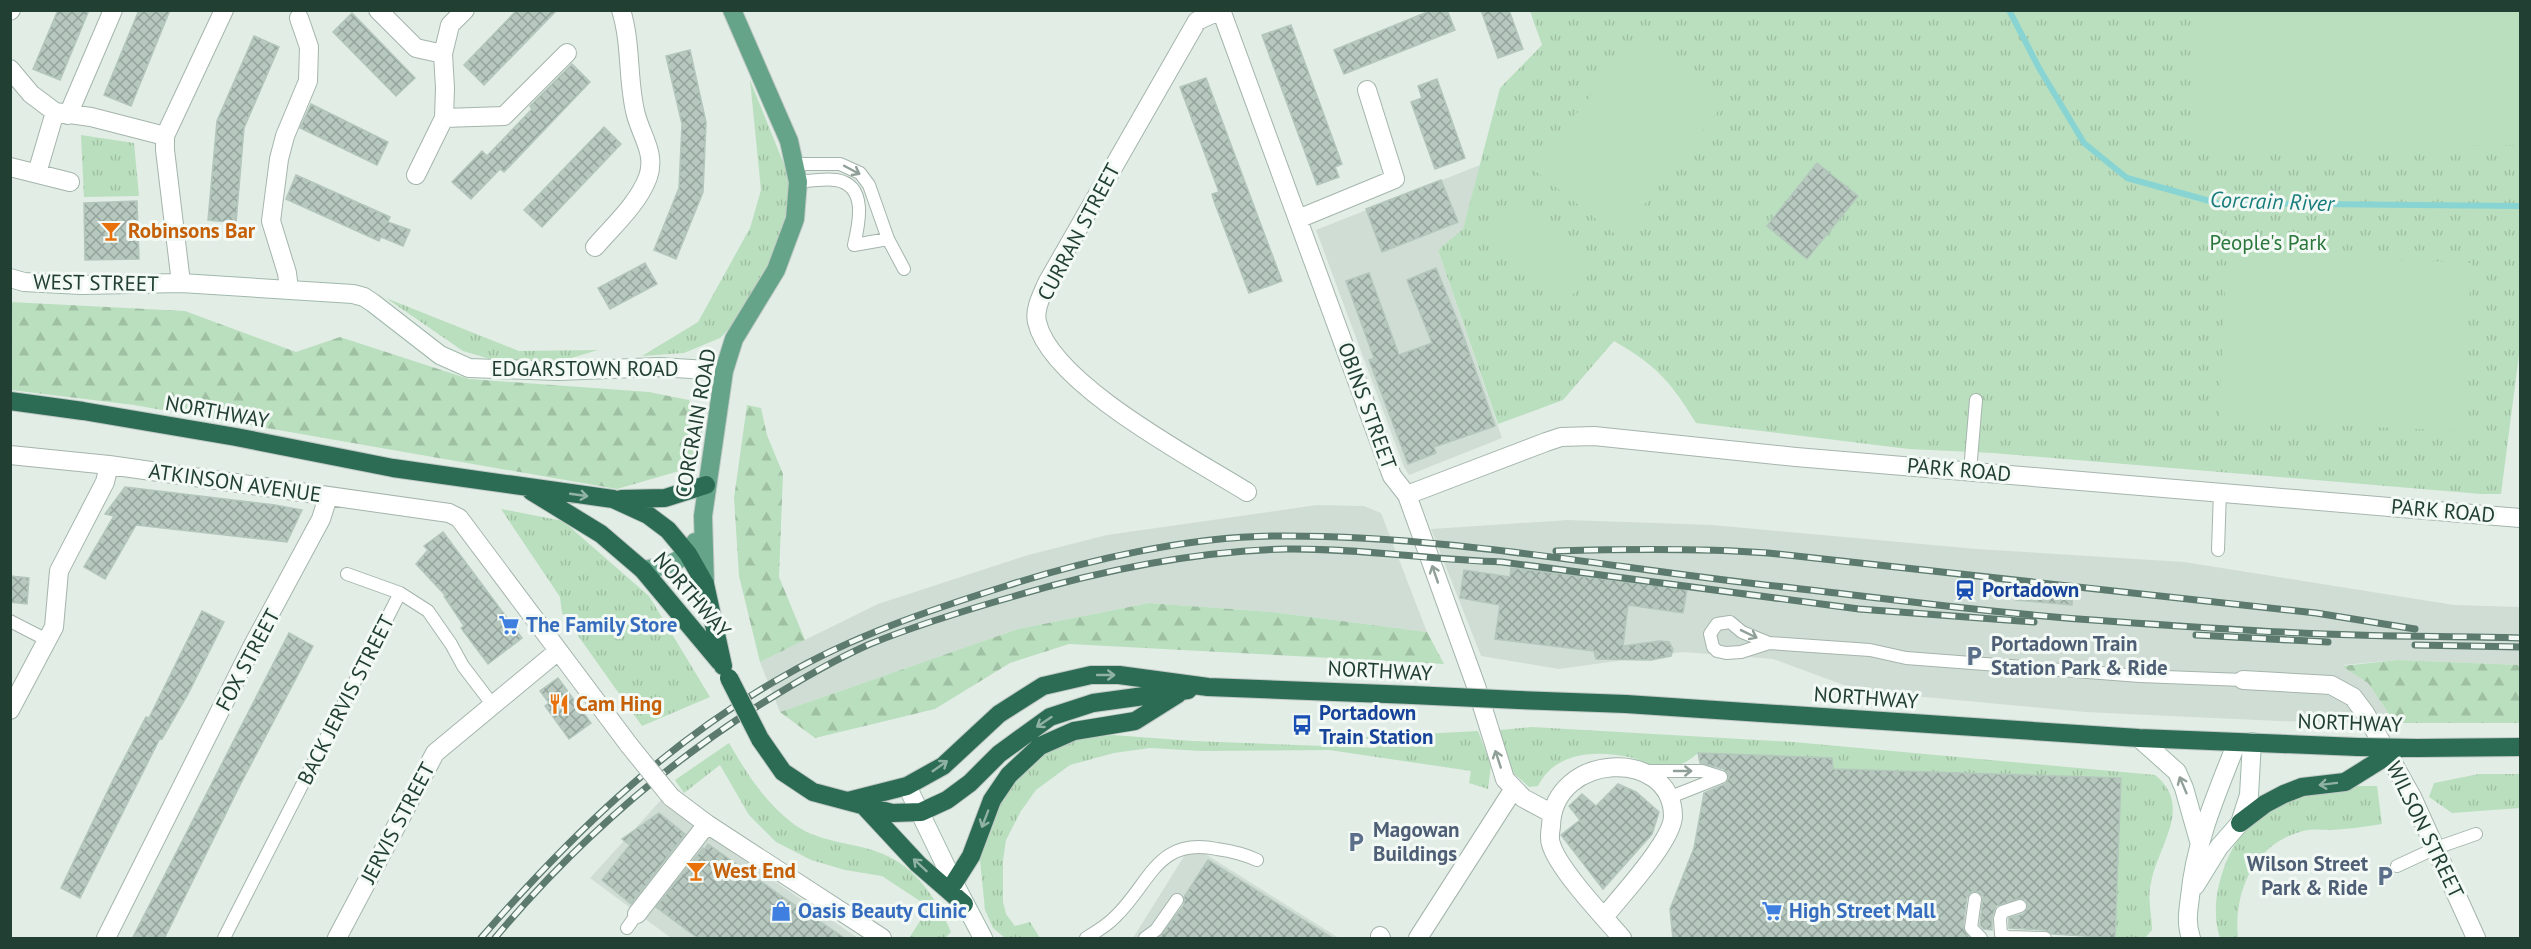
<svg xmlns="http://www.w3.org/2000/svg" width="2531" height="949" font-family="'PT Sans',sans-serif">
<defs>
<pattern id="grass-tufts" width="24" height="20" patternUnits="userSpaceOnUse" patternTransform="scale(1.5)"><rect width="24" height="20" fill="#badfbe"/><path d="M3 7l-1-3M5 7V3M7 7l1-3M15 17l-1-3M17 17v-4M19 17l1-3" fill="none" stroke="#a0c0a4"/></pattern>
<pattern id="forest-firs" width="22" height="20" patternUnits="userSpaceOnUse" patternTransform="scale(1.5)"><rect width="22" height="20" fill="#badfbe"/><path d="M5 1l3.5 6h-7zM16 11l3.5 6h-7z" fill="#a0c0a4"/></pattern>
<pattern id="building-cross-hatch" width="8" height="8" patternUnits="userSpaceOnUse" patternTransform="scale(1.5)"><rect width="8" height="8" fill="#b7c8bf"/><path d="M0 0l8 8M0 8l8-8" fill="none" stroke="#94a49c"/></pattern>
</defs>
<rect width="100%" height="100%" fill="#e2ede6"/>
<path fill="#d0ddd5" d="M 1480,165 L 1463,230 L 1438,250 L 1502,438 L 1409,475 L 1404,467 L 1316,230 Z
M 1317,505 L 1364,506 L 1381,513 L 1427,632 L 1272,612 L 1149,603 L 1018,629 L 780,712 L 760,662 L 878,604 L 1028,555 L 1107,535 Z
M 1568,520 L 1712,525 L 1977,549 L 2184,562 L 2454,605 L 2520,607 L 2520,665 L 2398,660 L 2343,665 L 2368,683 L 2395,723 L 2278,721 L 2085,712 L 1860,691 L 1773,659 L 1682,652 L 1559,669 L 1481,656 L 1431,529 Z
M 661,800 L 708,836 L 858,938 L 671,938 L 590,878 Z
M 1191,845 L 1339,938 L 1133,938 Z"/>
<path fill="url(#grass-tufts)" d="M 1530,11 L 2520,11 L 2520,347 L 2501,494 L 2481,494 L 1993,453 L 1909,449 L 1696,423 C 1671,382 1656,365 1614,341 L 1563,400 L 1498,424 L 1438,250 L 1463,229 L 1500,88 L 1542,45 Z
M 750,80 L 790,179 L 784,228 L 772,259 L 731,327 L 720,338 L 684,353 L 642,356 L 698,322 L 750,228 L 761,190 Z
M 81,135 L 134,143 L 139,196 L 84,197 Z
M 386,298 L 519,351 L 598,350 L 558,362 L 497,361 L 463,351 Z
M 501,509 L 563,521 L 649,596 L 710,697 L 642,726 L 562,613 L 560,597 Z
M 1532,727 L 1794,742 L 2155,775 C 2194,806 2158,845 2151,883 C 2147,898 2152,915 2152,930 L 2145,938 L 2115,938 L 2121,778 L 1833,769 L 1832,759 L 1698,753 C 1685,765 1669,771 1651,765 C 1643,763 1637,758 1629,757 C 1595,750 1555,752 1538,786 L 1529,787 L 1509,769 L 1500,730 Z
M 1478,731 L 1491,765 L 1488,789 L 1469,783 L 1471,771 L 1329,750 L 1202,751 L 1150,748 L 1114,753 L 1070,765 L 1036,790 L 1021,811 L 1006,840 L 1003,861 L 1003,902 L 1006,914 L 1015,926 L 1030,922 L 1040,938 L 1005,938 L 993,928 L 985,910 L 980,860 L 983,838 L 991,813 L 1030,761 L 1068,739 L 1113,735 L 1193,741 L 1376,748 L 1365,737 Z
M 729,743 C 747,774 766,804 795,825 C 822,844 855,842 883,854 C 916,867 938,901 951,932 L 945,938 L 909,938 L 929,907 L 882,876 L 845,870 L 811,860 L 776,842 L 749,815 L 720,765 L 684,793 L 675,780 Z
M 2479,774 L 2520,774 L 2520,808 L 2452,813 L 2429,797 L 2434,783 Z
M 2349,786 L 2377,786 L 2382,824 C 2365,827 2348,829 2332,830 C 2324,830 2316,829 2308,830 C 2256,840 2233,890 2238,938 L 2220,938 C 2206,898 2229,835 2265,811 C 2287,796 2323,790 2349,786 Z"/>
<path fill="url(#forest-firs)" d="M 10,302 L 185,311 L 296,352 L 340,337 L 469,379 L 649,392 L 689,400 L 702,432 L 693,467 L 617,489 L 134,405 L 11,390 Z
M 747,405 L 761,408 L 767,435 L 783,474 L 779,577 L 805,640 L 760,662 L 739,576 L 734,498 Z
M 1149,603 L 1272,612 L 1427,632 L 1444,664 L 1069,644 L 1010,663 L 935,709 L 815,738 L 780,712 L 1018,629 Z
M 2398,660 L 2520,665 L 2520,723 L 2395,723 L 2368,683 L 2342,666 Z"/>
<path fill="#badfbe" d="M 2193,11 L 2520,11 L 2520,145 L 2195,148 Z
M 1636,38 L 1722,106 L 1619,237 L 1533,169 Z
M 1517,197 L 1598,263 L 1565,304 L 1483,237 Z
M 2227,252 L 2471,263 L 2463,431 L 2219,420 Z"/>
<g fill="none" stroke-linecap="round" stroke-linejoin="round">
<path stroke="#88d4d3" stroke-width="6" d="M 2009,10 L 2039,68 L 2084,143 L 2127,178 L 2217,203 L 2520,206"/>
</g>
<path fill="url(#building-cross-hatch)" stroke="#b4c7bc" stroke-width="1.5" d="M 58,10 L 89,10 L 60,80 L 33,69 Z
M 139,10 L 170,10 L 131,106 L 104,95 Z
M 517,10 L 557,10 L 484,85 L 464,65 Z
M 1432,10 L 1447,10 L 1455,30 L 1344,74 L 1334,50 Z
M 1481,10 L 1509,10 L 1523,49 L 1498,58 Z
M 352,13 L 415,78 L 396,96 L 333,32 Z
M 1291,25 L 1342,164 L 1335,167 L 1339,177 L 1317,185 L 1262,35 Z
M 254,36 L 279,47 L 244,128 L 236,223 L 208,220 L 217,121 Z
M 690,50 L 706,122 L 703,192 L 676,259 L 654,250 L 679,188 L 682,124 L 666,56 Z
M 572,64 L 590,82 L 504,172 L 500,169 L 471,199 L 452,182 L 482,151 L 487,156 L 532,109 L 530,106 Z
M 1206,78 L 1282,281 L 1249,293 L 1214,201 L 1212,194 L 1219,192 L 1180,87 Z
M 1437,79 L 1465,158 L 1435,169 L 1411,102 L 1422,98 L 1418,86 Z
M 311,104 L 388,142 L 377,165 L 300,128 Z
M 604,127 L 621,144 L 542,227 L 524,210 Z
M 1817,163 L 1858,196 L 1807,259 L 1767,226 Z
M 296,175 L 390,217 L 388,222 L 410,230 L 403,246 L 381,237 L 379,241 L 286,199 Z
M 1441,180 L 1458,222 L 1382,252 L 1366,209 Z
M 137,201 L 139,259 L 85,260 L 84,203 Z
M 645,263 L 657,284 L 610,309 L 598,288 Z
M 1436,268 L 1462,332 L 1495,426 L 1434,447 L 1436,453 L 1408,464 L 1369,360 L 1374,358 L 1346,281 L 1369,273 L 1399,355 L 1432,343 L 1407,280 Z
M 125,487 L 275,505 L 302,510 L 287,542 L 136,525 L 105,579 L 84,567 L 114,516 L 105,514 Z
M 443,532 L 522,638 L 488,664 L 461,628 L 464,626 L 444,596 L 445,595 L 416,564 L 428,550 L 424,546 Z
M 1511,568 L 1687,589 L 1683,613 L 1628,605 L 1623,646 L 1660,641 L 1669,642 L 1673,649 L 1671,656 L 1651,660 L 1596,659 L 1594,651 L 1495,639 L 1500,605 L 1460,598 L 1464,570 L 1510,577 Z
M 10,576 L 29,578 L 27,604 L 10,602 Z
M 2018,584 L 2073,588 L 2072,605 L 2016,600 Z
M 202,611 L 224,622 L 188,694 L 162,739 L 160,738 L 80,898 L 61,888 L 113,780 L 146,717 L 149,718 Z
M 289,633 L 313,646 L 240,785 L 164,939 L 132,939 Z
M 558,678 L 591,723 L 569,739 L 545,706 L 549,703 L 540,691 Z
M 1698,753 L 1832,758 L 1833,769 L 2121,778 L 2115,938 L 2052,934 L 2045,930 L 2009,928 L 2009,918 L 2023,914 L 2028,908 L 2026,900 L 2021,898 L 1996,906 L 1992,917 L 1992,930 L 1984,929 L 1980,925 L 1983,896 L 1976,891 L 1971,892 L 1967,897 L 1963,927 L 1970,939 L 1673,939 L 1670,909 L 1694,848 L 1704,793 L 1725,784 L 1729,778 L 1724,769 L 1700,763 Z
M 1618,784 L 1636,792 L 1659,812 L 1652,834 L 1603,889 L 1561,835 L 1580,820 L 1569,806 L 1582,794 L 1596,806 Z
M 659,813 L 685,834 L 631,904 L 602,880 L 630,845 L 622,839 Z
M 708,844 L 780,895 L 846,939 L 699,939 L 656,907 L 703,848 L 705,849 Z
M 1208,860 L 1334,939 L 1158,939 L 1184,905 L 1184,897 Z"/>
<g fill="none" stroke-linecap="round" stroke-linejoin="round">
<g stroke="#a4b5ac" stroke-width="14">
<path id="lane" d="M 795,164 L 840,164 L 860,173 L 869,185 L 888,239 L 904,269
M 798,182 C 809,181 824,178 836,180 C 868,185 859,224 854,245 L 888,239
M 1970,471 L 1976,400
M 2218,550 L 2220,491
M 347,574 L 400,593
M 10,621 L 47,640
M 1769,643 L 1742,632 L 1730,622 L 1717,624 L 1710,634 L 1713,647 L 1717,651 L 1726,653 L 1741,652 L 1769,643 L 1870,650 L 1906,658 L 2140,676 L 2243,680
M 1645,771 L 1702,771 L 1721,777
M 1668,798 L 1721,777
M 2397,866 L 2436,848 L 2476,834
M 1975,899 L 1971,928 L 1981,938
M 2020,906 L 2002,912 L 2000,919 L 2001,934 L 2008,937 L 2045,938
M 627,928 L 637,914
M 224,938 L 400,593 L 428,611 L 451,644 L 463,666 L 492,704
M 1086,938 C 1096,932 1108,925 1116,916 C 1151,882 1157,837 1217,849 C 1231,851 1244,854 1257,860
M 1145,938 L 1156,930 L 1177,900"/>
</g>
<g stroke="#a4b5ac" stroke-width="20">
<path id="street" d="M 378,10 L 416,48 L 443,54
M 1221,10 L 1392,476 L 1407,495 L 1476,686 L 1505,779 L 1523,798 L 1551,813
M 1221,10 L 1197,21 L 1047,283 C 1042,295 1034,309 1037,322 C 1051,384 1194,459 1247,492
M 10,11 L 11,10
M 10,69 L 31,94 L 55,112 L 91,117 L 165,136
M 68,115 L 113,10
M 444,118 L 504,116 L 567,53
M 10,167 L 70,182
M 37,173 L 55,112
M 416,175 L 444,118 L 445,88 L 443,54 L 450,25 L 465,10
M 1298,219 L 1395,179 L 1367,90
M 595,247 C 613,226 638,204 648,177 C 656,154 642,137 636,115 C 627,81 632,45 621,10
M 181,283 L 165,150 L 165,136 L 224,10
M 289,289 L 287,273 L 271,221 L 279,159 L 285,136 L 308,81 L 309,47 L 299,18
M 10,455 L 109,465 L 449,513 L 459,518 L 629,745
M 1407,495 L 1546,442 L 1561,437 L 1594,436 L 1796,457 L 2520,518
M 2243,680 L 2331,685 L 2353,697 L 2365,713 L 2412,797 L 2476,938
M 10,710 L 54,627 L 59,571 L 105,482 L 109,465
M 671,797 L 707,824 L 882,938
M 637,914 L 707,824
M 1604,917 C 1621,896 1673,840 1673,816 C 1672,747 1553,752 1551,826 C 1550,832 1549,839 1551,844 C 1558,869 1604,917 1622,938
M 1380,936 L 1381,938
M 106,938 L 252,647 L 321,519 L 328,497
M 337,938 L 435,753 L 558,651
M 1418,938 L 1513,790"/>
</g>
<g stroke="#a0b9ac" stroke-width="20">
<path id="secondary" d="M 10,278 L 24,282 L 81,285 L 181,283 L 353,294 L 364,297 L 373,303 L 440,355 L 469,368 L 558,371 L 659,367 L 724,371
M 2139,738 L 2177,772 L 2184,788 L 2199,841
M 907,786 L 954,883 L 983,938
M 2195,886 L 2219,847 L 2240,823 L 2249,795 L 2252,742
M 2191,938 C 2186,924 2188,912 2190,897 C 2195,842 2217,793 2237,742"/>
</g>
<g stroke="#c1c9c6" stroke-width="20">
<path id="primary" d="M 643,570 C 666,566 682,564 695,542
M 705,584 L 703,516 L 724,371 L 734,339 L 776,270 L 795,219 L 798,182 L 789,141 L 732,10"/>
</g>
<g stroke="#c1c9c6" stroke-width="20">
<path id="highway" d="M 10,401 L 83,411 L 236,437 L 393,468 L 613,499 L 648,515 L 668,530 L 688,554 L 705,584 L 723,666
M 531,491 L 601,534 L 643,570 L 720,662
M 621,499 L 665,498 L 706,485
M 1519,700 L 1626,704 L 2139,738 L 2358,747
M 760,739 L 783,772 L 813,792 L 892,813 L 921,812 L 947,800 L 970,783 L 999,754 L 1050,717 L 1093,703 L 1188,690
M 2417,748 L 2520,747
M 848,801 L 907,786 L 943,766 L 999,714 L 1043,686 L 1091,675 L 1119,675 L 1208,687 L 1412,695
M 865,807 L 918,864 L 964,904
M 2240,823 L 2265,804 L 2284,794 L 2302,787 L 2345,782 L 2369,767
M 954,883 L 971,856 L 992,800 L 1009,775 L 1040,746 L 1074,731 L 1135,721 L 1178,694"/>
</g>
<use href="#lane" stroke="#fff" stroke-width="12"/>
<use href="#street" stroke="#fff" stroke-width="18"/>
<use href="#secondary" stroke="#fff" stroke-width="18"/>
<use href="#primary" stroke="#65a489" stroke-width="18"/>
<use href="#highway" stroke="#2c6c54" stroke-width="18"/>
<g stroke="#5c7a6d" stroke-width="7">
<path id="rail" d="M 1556,551 C 1627,549 1697,548 1768,553 L 2316,613 L 2415,629
M 2196,635 L 2328,642
M 2415,645 L 2520,647
M 481,938 C 570,836 665,743 784,676 C 853,636 930,610 1006,586 C 1087,560 1187,537 1273,536 C 1447,534 1620,570 1793,588 C 1897,600 2002,614 2107,621 C 2190,627 2274,633 2357,635 C 2412,637 2466,636 2520,638
M 495,938 C 568,851 651,776 747,713 C 786,688 827,663 870,644 C 917,625 966,610 1015,596 C 1103,570 1195,551 1287,549 C 1359,548 1430,560 1502,562 L 1859,609 L 2034,622"/>
</g>
<use href="#rail" stroke="#f3f9f5" stroke-width="4.5" stroke-dasharray="14" stroke-linecap="butt"/>
<g stroke="#a4b5ac" stroke-width="20" stroke-linecap="butt">
<path id="street-bridge" d="M 629,745 L 671,797"/>
</g>
<g stroke="#c1c9c6" stroke-width="20" stroke-linecap="butt">
<path id="highway-bridge" d="M 729,678 L 760,739
M 1412,695 L 1519,700
M 2358,747 L 2417,748
M 2369,767 L 2400,748"/>
</g>
<use href="#street-bridge" stroke="#fff" stroke-width="18"/>
<use href="#highway-bridge" stroke="#2c6c54" stroke-width="18"/>
</g>
<defs><path id="oneway-shaft" d="M-6 0H5M1.5-3L5.5 0L1.5 3" fill="none" stroke-width="1.6" stroke-linecap="round" stroke-linejoin="round" transform="scale(1.5)"/></defs>
<g stroke="#909f98">
<use href="#oneway-shaft" transform="translate(852 170) rotate(28)"/>
<use href="#oneway-shaft" transform="translate(1435 574) rotate(-109)"/>
<use href="#oneway-shaft" transform="translate(1749 634) rotate(26)"/>
<use href="#oneway-shaft" transform="translate(1498 759) rotate(-108)"/>
<use href="#oneway-shaft" transform="translate(1683 771)"/>
<use href="#oneway-shaft" transform="translate(2183 785) rotate(-113)"/>
</g>
<g stroke="#90b2a4">
<use href="#oneway-shaft" transform="translate(579 495) rotate(8)"/>
<use href="#oneway-shaft" transform="translate(1106 675)"/>
<use href="#oneway-shaft" transform="translate(1044 722) rotate(146)"/>
<use href="#oneway-shaft" transform="translate(940 766) rotate(-35)"/>
<use href="#oneway-shaft" transform="translate(2328 784) rotate(173)"/>
<use href="#oneway-shaft" transform="translate(985 819) rotate(111)"/>
<use href="#oneway-shaft" transform="translate(920 865) rotate(-137)"/>
</g>
<defs>
<g id="bar-bare" transform="scale(1.62)"><path d="M-6-5H6L.8 .8V4.5H3.5V6h-7V4.5H-.8V.8Z" fill="#e8710a" stroke="#f3f9f5" stroke-width="2.5" paint-order="stroke"/></g>
<g id="station-bare" transform="scale(1.62)"><path d="M-3-6H3Q5-6 5-4V2Q5 4 3 4L4.5 6H3L1.5 4h-3L-3 6H-4.5L-3 4Q-5 4-5 2V-4Q-5-6-3-6ZM-3.5-4v3h7v-3ZM-3.5 1v1.5H-2V1ZM2 1v1.5H3.5V1Z" fill="#1a4fb4" stroke="#f3f9f5" stroke-width="2.5" paint-order="stroke"/></g>
<g id="supermarket-bare" transform="scale(1.62)"><path d="M-6-5.5h2.5l.6 2H6L4.5 2H-2.5L-4.4-4H-6ZM-1.5 3.2a1.3 1.3 0 1 0 .1 0ZM3 3.2a1.3 1.3 0 1 0 .1 0Z" fill="#3f7fe0" stroke="#f3f9f5" stroke-width="2.5" paint-order="stroke"/></g>
<g id="parking-bare" transform="scale(1.62)"><path d="M-3.5-5.5H1a3.5 3.5 0 0 1 0 7H-1V5.5H-3.5ZM-1-3.4V-.6H.8a1.4 1.4 0 0 0 0-2.8Z" fill="#5c6f8a" stroke="#f3f9f5" stroke-width="2.5" paint-order="stroke"/></g>
<g id="restaurant-bare" transform="scale(1.62)"><path d="M-5-6h1v4h1v-4h1v4h1v-4h1v5L-1.5 .5V6h-2V.5L-5-1ZM5-6V6H3V1.5H1.5Q1.5-4 5-6Z" fill="#e8710a" stroke="#f3f9f5" stroke-width="2.5" paint-order="stroke"/></g>
<g id="bus-bare" transform="scale(1.62)"><path d="M-5-6H5V4H4V6H2V4H-2V6H-4V4H-5ZM-3.5-4V0h7V-4ZM-3.5 1.2v1.5H-2V1.2ZM2 1.2v1.5H3.5V1.2Z" fill="#1a4fb4" stroke="#f3f9f5" stroke-width="2.5" paint-order="stroke"/></g>
<g id="shop-bare" transform="scale(1.62)"><path d="M-5-2.5h2.3a2.7 3.5 0 0 1 5.4 0H5L5.5 6h-11ZM-1.5-2.5h3a1.5 2.3 0 0 0-3 0Z" fill="#3f7fe0" stroke="#f3f9f5" stroke-width="2.5" paint-order="stroke"/></g>
</defs>
<g fill-rule="evenodd">
<use href="#bar-bare" x="111" y="231"/>
<use href="#station-bare" x="1965" y="590"/>
<use href="#supermarket-bare" x="509" y="625"/>
<use href="#parking-bare" x="1974" y="656"/>
<use href="#restaurant-bare" x="559" y="704"/>
<use href="#bus-bare" x="1302" y="725"/>
<use href="#parking-bare" x="1356" y="842"/>
<use href="#bar-bare" x="696" y="871"/>
<use href="#parking-bare" x="2385" y="876"/>
<use href="#shop-bare" x="781" y="911"/>
<use href="#supermarket-bare" x="1772" y="911"/>
</g>
<g text-anchor="middle" stroke-width="6" stroke-linejoin="round" paint-order="stroke">
<g font-size="21" font-weight="bold" fill="#c56008" stroke="#f3f9f5" text-anchor="start">
<text x="128" y="238">Robinsons Bar</text>
<text x="576" y="711">Cam Hing</text>
<text x="713" y="878">West End</text>
</g>
<g font-size="21" fill="#213f32" stroke="#f3f9f5">
<text transform="translate(1079 232) rotate(-62)" y="7">CURRAN STREET</text>
<text transform="translate(96 283) rotate(1)" y="7">WEST STREET</text>
<text x="585" y="376">EDGARSTOWN ROAD</text>
<text transform="translate(1367 406) rotate(70)" y="7">OBINS STREET</text>
<text transform="translate(217 412) rotate(10)" y="7">NORTHWAY</text>
<text transform="translate(696 423) rotate(-80)" y="7">CORCRAIN ROAD</text>
<text transform="translate(1959 470) rotate(5)" y="7">PARK ROAD</text>
<text transform="translate(235 483) rotate(8)" y="7">ATKINSON AVENUE</text>
<text transform="translate(2443 511) rotate(5)" y="7">PARK ROAD</text>
<text transform="translate(692 595) rotate(49)" y="7">NORTHWAY</text>
<text transform="translate(248 660) rotate(-62)" y="7">FOX STREET</text>
<text transform="translate(1380 671) rotate(3)" y="7">NORTHWAY</text>
<text transform="translate(1866 698) rotate(4)" y="7">NORTHWAY</text>
<text transform="translate(346 700) rotate(-63)" y="7">BACK JERVIS STREET</text>
<text transform="translate(2350 723) rotate(2)" y="7">NORTHWAY</text>
<text transform="translate(398 823) rotate(-62)" y="7">JERVIS STREET</text>
<text transform="translate(2425 830) rotate(64)" y="7">WILSON STREET</text>
</g>
<g font-size="21" fill="#2a773b" stroke="#f3f9f5">
<text x="2268" y="250">People's Park</text>
</g>
<g font-size="21" font-weight="bold" fill="#164399" stroke="#f3f9f5" text-anchor="start">
<text x="1982" y="597">Portadown</text>
<text x="1319" y="720">Portadown<tspan x="1319" dy="24">Train Station</tspan></text>
</g>
<g font-size="21" font-weight="bold" fill="#366cbe" stroke="#f3f9f5" text-anchor="start">
<text x="526" y="632">The Family Store</text>
<text x="798" y="918">Oasis Beauty Clinic</text>
<text x="1789" y="918">High Street Mall</text>
</g>
<g font-size="21" font-weight="bold" fill="#4e5e75" stroke="#f3f9f5" text-anchor="start">
<text x="1991" y="651">Portadown Train<tspan x="1991" dy="24">Station Park &amp; Ride</tspan></text>
<text x="1373" y="837">Magowan<tspan x="1373" dy="24">Buildings</tspan></text>
<text x="2368" y="871" text-anchor="end">Wilson Street<tspan x="2368" dy="24">Park &amp; Ride</tspan></text>
</g>
<g font-size="22" font-style="italic" fill="#197c7d" stroke="#f3f9f5">
<text transform="translate(2272 201) rotate(2)" y="8">Corcrain River</text>
</g>
</g>
<rect width="2531" height="949" fill="none" stroke="#213f32" stroke-width="24"/>
</svg>
